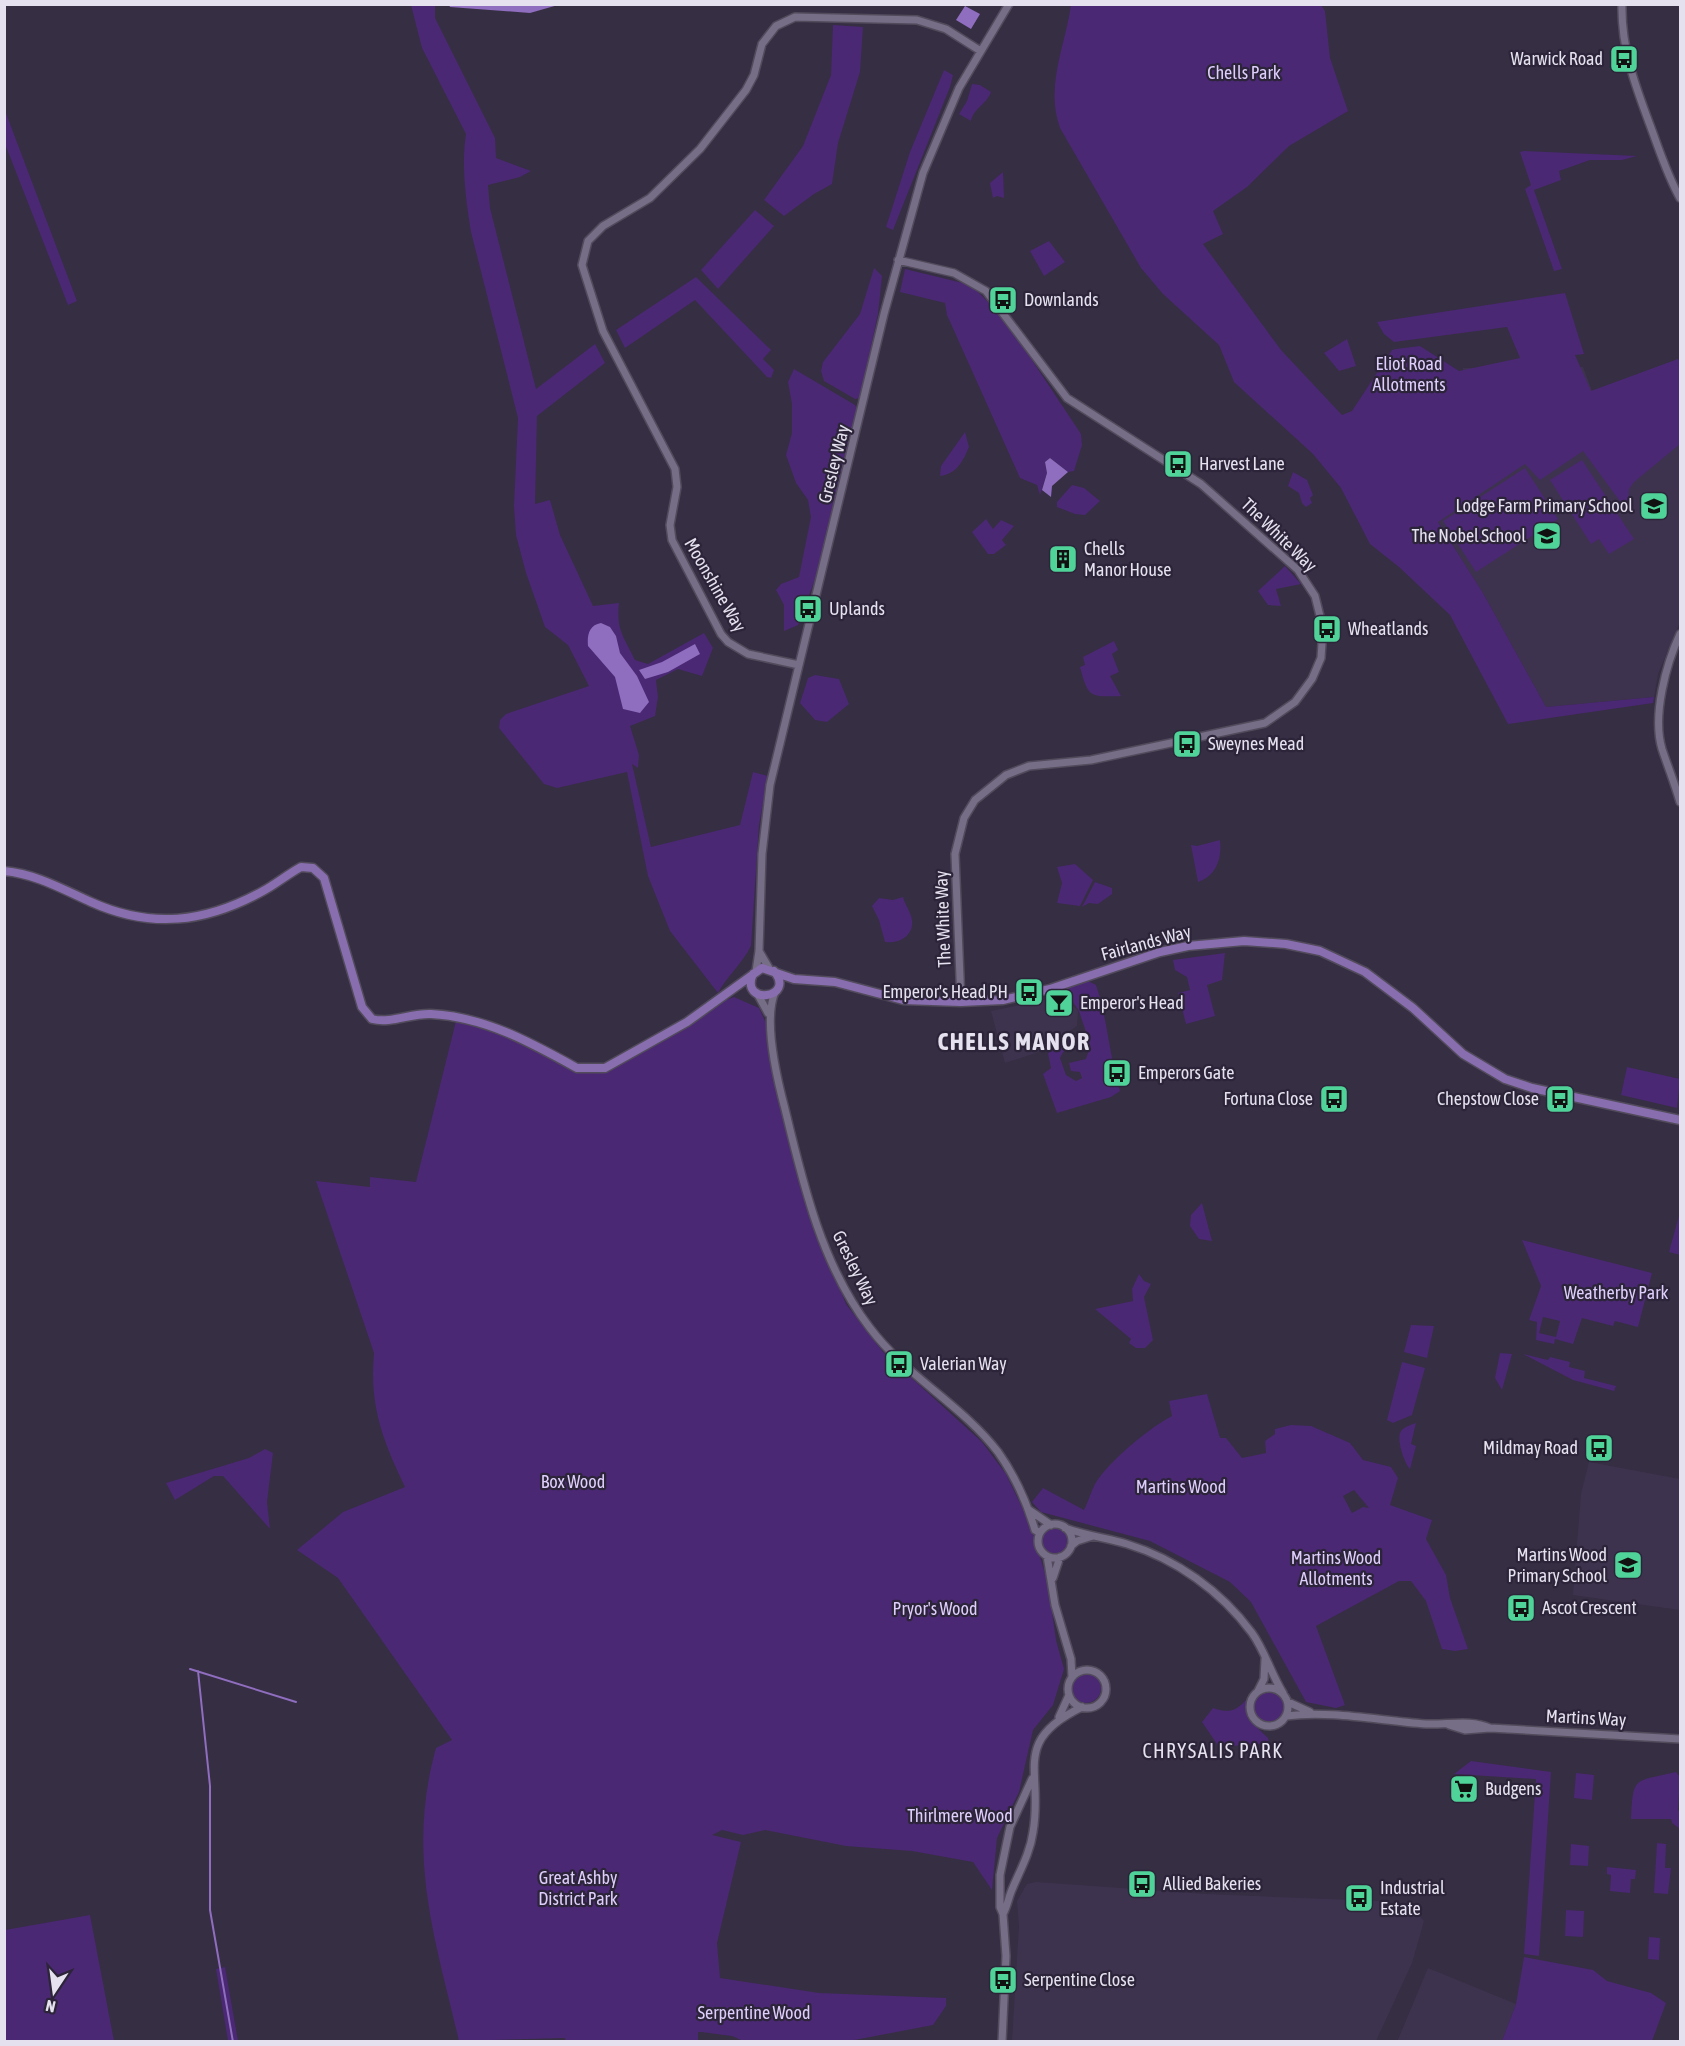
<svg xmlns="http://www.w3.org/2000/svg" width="1685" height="2046" font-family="'Asap Condensed',sans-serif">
<rect width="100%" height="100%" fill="#362e43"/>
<path fill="#3e334f" d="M 1678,359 L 1680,362 L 1680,622 L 1658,674 L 1654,697 L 1546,707 L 1483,593 L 1438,522 L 1463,368 L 1583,367 L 1592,391 Z
M 1063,996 L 1078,1011 L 1077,1026 L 1036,1053 L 1005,1063 L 991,1011 Z
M 1589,1462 L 1680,1479 L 1680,1610 L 1573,1595 L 1581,1494 Z
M 1036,1882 L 1205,1894 L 1378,1901 L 1413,1909 L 1424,1921 L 1412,1963 L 1376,2041 L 1012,2041 L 1019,1926 L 1017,1901 L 1027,1884 Z
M 1428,1968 L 1516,2004 L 1502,2041 L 1397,2042 Z"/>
<path fill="#4a2873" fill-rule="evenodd" d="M 411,5 L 435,5 L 435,18 L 495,138 L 496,158 L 531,171 L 520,177 L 488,185 L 490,208 L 536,389 L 595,344 L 605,363 L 537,416 L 535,504 L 550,500 L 560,535 L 593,606 L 619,603 C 616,630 624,637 635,660 L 648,664 L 704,633 L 713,648 L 702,676 L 678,669 L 656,680 L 658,697 L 655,716 L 630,726 L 639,755 L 638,768 L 632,764 L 651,847 L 740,825 L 753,772 L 768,776 L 759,825 L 751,946 C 742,964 727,976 718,993 L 670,931 L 648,876 L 627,772 L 557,788 L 544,784 L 499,728 L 500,720 L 506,714 L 589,686 L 568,645 L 545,627 L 526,573 L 516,535 L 514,506 L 518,418 L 471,232 C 466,201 461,165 466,134 L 422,48 Z
M 1071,5 L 1321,5 L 1325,11 L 1330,58 L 1348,111 L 1289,146 L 1247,187 L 1213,211 L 1223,234 L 1203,244 L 1281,350 L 1342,415 L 1352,411 L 1392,350 L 1396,349 L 1420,346 L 1459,371 L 1520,358 L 1507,327 L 1394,342 L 1384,334 L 1377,322 L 1565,293 L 1584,354 L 1575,355 L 1591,391 L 1678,359 L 1680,362 L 1680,444 L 1634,482 L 1629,489 L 1628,512 L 1583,451 L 1540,480 L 1525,464 L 1438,522 L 1483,593 L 1546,707 L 1654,697 L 1653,703 L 1508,724 L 1450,615 L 1399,567 L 1370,544 L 1341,488 L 1313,454 L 1234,382 L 1219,345 L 1163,294 L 1141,268 L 1060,128 C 1045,86 1065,47 1071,5 Z
M 833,25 L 863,27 L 860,72 L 838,143 L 832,184 L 814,194 L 784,216 L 764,200 L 803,146 L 831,75 Z
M 944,70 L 953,75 L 950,87 L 893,230 L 886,227 L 910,152 Z
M 972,84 L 980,85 L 991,92 C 987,104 973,109 971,121 L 959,114 L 967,101 Z
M 4,108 L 77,301 L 68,305 L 5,144 Z
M 1524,151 L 1637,156 L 1622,160 L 1590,160 L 1559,171 L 1561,180 L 1534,190 L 1562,269 L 1554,271 L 1525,189 L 1531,185 L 1520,152 Z
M 1003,172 L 1004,198 L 997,196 L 993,198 L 990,183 Z
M 755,210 L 774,226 L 718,289 L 701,270 Z
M 1049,241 L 1065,262 L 1044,276 L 1030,251 Z
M 874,268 L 882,276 L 878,314 L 860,398 L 855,399 L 824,381 L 821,371 L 823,362 L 860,314 Z
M 905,269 L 971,285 L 1004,318 L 1081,434 L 1082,445 L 1074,471 L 1068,472 L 1050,458 L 1045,462 L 1047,473 L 1040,495 L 1037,485 L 1020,478 L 947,315 L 945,303 L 900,292 Z
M 696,277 L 771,350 L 763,359 L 774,370 L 771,378 L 767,377 L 695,300 L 625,348 L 616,330 Z
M 1347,339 L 1356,366 L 1339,371 L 1324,353 Z
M 794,369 L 855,405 L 857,409 L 817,574 L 798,625 L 784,631 L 784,605 L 776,590 L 781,584 L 799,577 L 811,517 L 808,500 L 796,483 L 786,455 L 792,433 L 792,404 L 788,382 Z
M 965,432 L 969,447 C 963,461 957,474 940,476 L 941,466 Z
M 1582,460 L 1634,539 L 1609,554 L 1599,539 L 1591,544 L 1550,480 Z
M 1525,468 L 1558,519 L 1476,572 L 1443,521 Z
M 1293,472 L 1307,480 L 1313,495 L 1310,498 L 1312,503 L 1306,507 L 1302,503 L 1299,493 L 1288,486 Z
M 1072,485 L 1084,488 L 1100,501 L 1085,515 L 1075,514 L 1057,507 L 1057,502 Z
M 986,519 L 993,529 L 1001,520 L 1014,526 L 1002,540 L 1006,545 L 994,554 L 988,554 L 972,532 Z
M 1285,566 L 1301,584 L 1276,589 L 1281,606 L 1268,605 L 1258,591 Z
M 1114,641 L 1118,650 L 1112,654 L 1119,672 L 1110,676 L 1121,696 C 1090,697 1088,698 1080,667 L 1085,665 L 1083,657 Z
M 815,675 L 839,679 L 849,704 L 827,722 L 815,720 L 800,703 L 808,678 Z
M 1220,840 C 1222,858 1217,875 1198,882 L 1191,845 L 1197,846 Z
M 1075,864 L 1093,880 L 1080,906 L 1057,903 L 1062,883 L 1057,867 Z
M 1095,882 L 1112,888 L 1112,894 L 1098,904 L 1089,903 L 1082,907 Z
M 903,897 C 905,905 911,912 912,920 C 914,936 899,944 885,942 L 879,920 L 872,906 L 879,898 L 893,900 Z
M 1225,953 L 1222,980 L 1207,985 L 1215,1016 L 1186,1024 L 1178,993 L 1190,990 L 1187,977 L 1175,970 L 1173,960 Z
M 1088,981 L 1096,985 C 1108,1021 1109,1055 1120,1091 L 1111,1097 L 1057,1113 L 1043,1074 L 1051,1068 L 1048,1053 L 1070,1037 L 1073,1048 L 1063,1052 L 1060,1058 L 1066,1075 L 1076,1081 L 1082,1078 L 1080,1072 L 1071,1071 L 1069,1063 L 1086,1059 L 1090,1047 L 1086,1032 L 1079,1011 L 1064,989 Z
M 734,997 L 759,1008 L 766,1023 L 781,1105 L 812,1219 L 846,1304 L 883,1352 L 982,1442 L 1006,1474 L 1030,1524 L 1048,1583 L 1056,1640 L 1064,1669 L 1053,1705 L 1033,1730 L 1019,1792 L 997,1838 L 992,1890 L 973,1862 L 912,1851 L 846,1846 L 765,1830 L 743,1835 L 722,1830 L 712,1835 L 741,1842 L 717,1943 L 720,1978 L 819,1993 L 946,1998 L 946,2006 L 933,2025 L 844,2042 L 743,2041 L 732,2036 L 701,2032 L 698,2032 L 698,2040 L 708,2041 L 566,2042 L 565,2038 L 459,2041 C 435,1938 406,1855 436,1748 L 452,1740 L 338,1578 L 297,1550 L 343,1512 L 405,1487 C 383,1441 369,1406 374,1353 L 316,1181 L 370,1187 L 370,1177 L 416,1182 L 456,1021 L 503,1033 L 575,1071 L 601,1072 L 719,1003 Z
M 1627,1067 L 1680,1079 L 1677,1108 L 1621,1095 Z
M 1202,1203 L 1212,1241 L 1199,1239 L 1190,1226 L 1191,1215 Z
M 1680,1212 L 1680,1255 L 1669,1252 Z
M 1522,1240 L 1652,1273 L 1638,1327 L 1615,1321 L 1613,1326 L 1582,1318 L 1573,1344 L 1555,1339 L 1554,1344 L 1536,1340 L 1537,1322 L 1529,1320 L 1541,1286 ZM 1543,1317 L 1560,1321 L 1556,1337 L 1539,1333 Z
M 1139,1274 L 1144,1281 L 1151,1284 L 1144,1297 L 1153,1340 L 1145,1348 L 1136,1348 L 1129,1343 L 1131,1339 L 1095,1309 L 1133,1301 L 1132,1289 Z
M 1411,1325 L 1434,1326 L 1427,1358 L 1404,1352 Z
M 1500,1353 L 1512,1354 L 1502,1390 L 1495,1378 Z
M 1523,1354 L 1548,1360 L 1550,1357 L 1570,1362 L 1569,1367 L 1585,1371 L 1584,1378 L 1616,1386 L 1614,1391 L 1573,1380 Z
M 1402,1362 L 1425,1368 L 1412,1415 L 1393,1423 L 1387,1420 Z
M 1207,1394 L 1220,1438 L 1226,1438 L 1242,1458 L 1266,1453 L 1265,1441 L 1275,1434 L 1275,1429 L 1291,1425 L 1311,1426 L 1350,1443 L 1363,1460 L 1391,1467 L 1398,1478 L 1390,1505 L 1432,1520 L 1426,1539 L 1446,1575 L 1450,1598 L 1468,1649 L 1455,1651 L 1442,1649 L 1426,1601 L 1411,1581 L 1399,1581 L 1316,1626 L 1345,1705 L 1336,1708 L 1306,1702 L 1251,1602 L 1230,1582 L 1150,1541 L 1041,1512 L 1032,1502 L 1043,1488 L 1084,1510 C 1088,1502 1091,1492 1095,1484 C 1108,1462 1149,1428 1172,1416 L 1169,1401 ZM 1354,1490 L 1369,1508 L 1363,1507 L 1352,1513 L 1343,1496 Z
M 1416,1423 L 1411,1444 L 1416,1446 L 1410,1469 C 1404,1463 1397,1441 1400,1433 C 1402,1427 1411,1425 1416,1423 Z
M 265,1449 L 273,1453 L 267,1502 L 270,1529 L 223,1476 L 214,1476 L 175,1500 L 166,1483 L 249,1458 Z
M1041 1540a15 15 0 1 1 30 0a15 15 0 1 1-30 0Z
M1071 1688a15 15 0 1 1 30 0a15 15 0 1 1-30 0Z
M1254 1707a15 15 0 1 1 30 0a15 15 0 1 1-30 0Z
M 1246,1700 L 1248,1719 L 1268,1738 L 1269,1743 L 1219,1747 L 1202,1722 L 1213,1708 C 1228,1713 1235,1712 1246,1700 Z
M 1471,1761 L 1551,1772 L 1539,1956 L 1524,1954 L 1536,1779 L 1454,1774 Z
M 1676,1772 L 1680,1777 L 1678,1810 L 1680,1813 L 1680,1829 L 1672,1823 L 1671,1819 L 1631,1819 C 1633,1775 1634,1782 1676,1772 Z
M 1576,1773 L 1594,1775 L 1592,1800 L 1574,1798 Z
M 1657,1843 L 1666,1844 L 1665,1868 L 1671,1868 L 1668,1894 L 1654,1893 Z
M 1571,1844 L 1589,1846 L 1588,1866 L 1570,1865 Z
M 1607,1867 L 1636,1870 L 1635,1879 L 1631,1879 L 1630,1893 L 1610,1891 L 1611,1875 L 1607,1874 Z
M 1566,1910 L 1584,1911 L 1583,1937 L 1565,1936 Z
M 90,1915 L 114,2041 L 5,2041 L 5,1930 Z
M 1649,1937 L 1660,1938 L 1659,1960 L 1648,1959 Z
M 1524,1957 L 1593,1970 L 1607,1981 L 1651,1993 L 1666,2003 L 1652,2041 L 1502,2041 L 1516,2004 Z
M 225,1967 L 238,2041 L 228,2041 L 216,1969 Z"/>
<path fill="#8f6dbf" d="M 449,5 L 558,5 L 530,13 L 450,7 Z
M 965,6 L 980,14 L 971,29 L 956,20 Z
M 1050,458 L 1068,472 L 1052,486 L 1051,497 L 1042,490 L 1047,473 L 1045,462 Z
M 601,623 L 610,627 L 616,636 L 620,653 L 637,676 L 649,702 L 640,713 L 623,709 L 615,677 L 588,646 C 587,635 589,625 601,623 Z
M 695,644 L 700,654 L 668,672 L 645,679 L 639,670 L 662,662 Z"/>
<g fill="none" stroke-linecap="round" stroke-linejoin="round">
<path stroke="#8f6dbf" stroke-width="2" d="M 190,1669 L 296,1702
M 198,1671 L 210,1786 L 210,1910 L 233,2042"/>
<g stroke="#524b5c" stroke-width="10">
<path id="minor" d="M 1622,4 C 1621,48 1635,85 1650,125 C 1659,149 1667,175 1680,198
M 898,260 L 954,273 L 986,291 L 1067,398 L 1201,484 L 1298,570 L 1315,596 L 1323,628 L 1321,658 L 1312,679 L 1295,702 L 1265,723 L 1091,760 L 1029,766 L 1006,775 L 975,800 L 964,818 L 955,854 L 961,1002
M 1680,634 C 1666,664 1652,716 1662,749 C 1668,767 1675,784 1680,802
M 799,665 L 748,654 L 728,642 L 721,634 L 672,540 L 670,525 L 677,487 L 675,469 L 603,331 L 582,265 L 588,241 L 603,226 L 650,198 L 700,149 L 746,90 L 754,75 L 762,44 L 776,26 L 795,17 L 917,20 L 946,29 L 979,50
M 759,951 L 769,968
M 756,971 L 759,951 L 762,854 L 770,785 L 884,314 L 923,173 L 959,88 L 1009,4
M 775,992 C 763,1021 777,1079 785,1109 C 803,1184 822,1266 870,1328 C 906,1376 962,1405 998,1452 C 1015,1476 1027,1503 1035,1530 L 1040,1533
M 757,993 L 768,1013
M 1029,1510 L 1051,1525
M1038 1541a17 17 0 1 1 34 0a17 17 0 1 1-34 0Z
M 1065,1528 C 1084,1535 1106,1538 1127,1544 C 1176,1559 1221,1591 1252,1633 C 1265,1651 1271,1674 1283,1693
M 1071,1546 L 1077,1541 L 1093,1536
M 1047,1556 L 1055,1605 L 1071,1659 L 1072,1677
M 1053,1578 L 1060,1557
M1068 1689a19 19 0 1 1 38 0a19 19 0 1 1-38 0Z
M1250 1707a19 19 0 1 1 38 0a19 19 0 1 1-38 0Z
M 1258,1691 L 1264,1679 L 1265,1659
M 1288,1702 L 1310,1712
M 1286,1716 C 1332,1710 1380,1721 1426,1724 C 1448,1725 1470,1719 1490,1728
M 1059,1717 L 1069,1695
M 1449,1725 L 1465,1730 L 1490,1728 L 1680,1739
M 1003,1914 C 1007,1907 1008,1900 1011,1892 C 1019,1872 1030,1854 1033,1832 C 1044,1771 1010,1742 1082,1707
M 1002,2042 L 1006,1956 L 1003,1914 L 1000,1907 L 1000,1875 L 1010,1827 L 1032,1779"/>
</g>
<g stroke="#524b5c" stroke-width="11">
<path id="major" d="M 4,871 C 36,874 62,889 91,902 C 151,929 205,923 263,891 C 276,884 288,874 301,867 L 313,868 L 324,878 L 362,1007 L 372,1019 C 391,1024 411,1013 431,1014 C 485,1017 530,1042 577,1068 L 605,1068 L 687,1022 L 762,968 L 794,979 L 835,982 L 903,1000 L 961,1002 L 1003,1000 L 1050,989 L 1160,952 L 1188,946 L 1244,941 L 1286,944 L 1320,951 L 1365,972 L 1413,1008 L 1463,1054 L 1505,1079 L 1532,1088 L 1680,1120
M 753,974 C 739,1006 797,999 774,971"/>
</g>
<use href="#minor" stroke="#766d86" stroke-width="7"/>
<use href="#major" stroke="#886daf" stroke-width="8"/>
</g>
<defs>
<g id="bus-square" transform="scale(1.5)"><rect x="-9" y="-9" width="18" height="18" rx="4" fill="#4fd399" stroke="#2c2439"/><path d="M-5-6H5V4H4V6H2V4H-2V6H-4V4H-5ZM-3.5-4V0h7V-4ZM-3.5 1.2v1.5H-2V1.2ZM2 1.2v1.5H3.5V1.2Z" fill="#111"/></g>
<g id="school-square" transform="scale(1.5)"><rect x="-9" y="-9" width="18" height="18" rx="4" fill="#4fd399" stroke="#2c2439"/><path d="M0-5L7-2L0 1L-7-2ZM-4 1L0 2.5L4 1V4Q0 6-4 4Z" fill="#111"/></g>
<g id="building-square" transform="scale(1.5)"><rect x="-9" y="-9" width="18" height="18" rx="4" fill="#4fd399" stroke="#2c2439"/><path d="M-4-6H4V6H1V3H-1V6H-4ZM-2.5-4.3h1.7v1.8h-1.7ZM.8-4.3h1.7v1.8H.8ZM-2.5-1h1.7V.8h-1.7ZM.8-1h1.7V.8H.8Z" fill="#111"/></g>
<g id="bar-square" transform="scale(1.5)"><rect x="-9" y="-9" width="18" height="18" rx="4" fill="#4fd399" stroke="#2c2439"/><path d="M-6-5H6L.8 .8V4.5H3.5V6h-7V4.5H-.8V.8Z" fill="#111"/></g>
<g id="supermarket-square" transform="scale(1.5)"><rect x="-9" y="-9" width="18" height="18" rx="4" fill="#4fd399" stroke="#2c2439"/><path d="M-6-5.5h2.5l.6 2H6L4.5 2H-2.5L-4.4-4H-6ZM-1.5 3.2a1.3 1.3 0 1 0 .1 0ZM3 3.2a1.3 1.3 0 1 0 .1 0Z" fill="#111"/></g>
</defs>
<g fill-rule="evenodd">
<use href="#bus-square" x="1624" y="59"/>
<use href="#bus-square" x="1003" y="300"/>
<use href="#bus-square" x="1178" y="464"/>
<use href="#school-square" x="1654" y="506"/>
<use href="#school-square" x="1547" y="536"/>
<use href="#building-square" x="1063" y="559"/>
<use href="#bus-square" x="808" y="609"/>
<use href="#bus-square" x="1327" y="629"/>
<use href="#bus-square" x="1187" y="744"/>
<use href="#bus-square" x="1029" y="992"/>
<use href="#bar-square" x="1059" y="1003"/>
<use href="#bus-square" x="1117" y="1073"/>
<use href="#bus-square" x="1334" y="1099"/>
<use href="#bus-square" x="1560" y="1099"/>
<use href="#bus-square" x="899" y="1364"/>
<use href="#bus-square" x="1599" y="1448"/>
<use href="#school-square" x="1628" y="1565"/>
<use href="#bus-square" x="1521" y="1608"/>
<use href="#supermarket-square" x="1464" y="1789"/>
<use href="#bus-square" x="1142" y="1884"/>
<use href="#bus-square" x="1359" y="1898"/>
<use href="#bus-square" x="1003" y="1980"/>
</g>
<g text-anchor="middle" stroke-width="4.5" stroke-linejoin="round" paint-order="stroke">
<g font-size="18" fill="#e5e1ef" stroke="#2c2439" text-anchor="start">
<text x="1603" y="65" text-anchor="end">Warwick Road</text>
<text x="1024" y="306">Downlands</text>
<text x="1199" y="470">Harvest Lane</text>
<text x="1633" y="512" text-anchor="end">Lodge Farm Primary School</text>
<text x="1526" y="542" text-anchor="end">The Nobel School</text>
<text x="1084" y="555">Chells<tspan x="1084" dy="21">Manor House</tspan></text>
<text x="829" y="615">Uplands</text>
<text x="1348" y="635">Wheatlands</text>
<text x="1208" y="750">Sweynes Mead</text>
<text x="1008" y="998" text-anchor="end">Emperor's Head PH</text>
<text x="1080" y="1009">Emperor's Head</text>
<text x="1138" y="1079">Emperors Gate</text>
<text x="1313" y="1105" text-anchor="end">Fortuna Close</text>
<text x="1539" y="1105" text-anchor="end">Chepstow Close</text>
<text x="920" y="1370">Valerian Way</text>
<text x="1578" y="1454" text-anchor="end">Mildmay Road</text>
<text x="1607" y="1561" text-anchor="end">Martins Wood<tspan x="1607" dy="21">Primary School</tspan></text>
<text x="1542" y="1614">Ascot Crescent</text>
<text x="1485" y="1795">Budgens</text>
<text x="1163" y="1890">Allied Bakeries</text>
<text x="1380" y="1894">Industrial<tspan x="1380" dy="21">Estate</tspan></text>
<text x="1024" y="1986">Serpentine Close</text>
</g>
<g font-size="18" fill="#decefb" stroke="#2c2439">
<text x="1244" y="79">Chells Park</text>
<text x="1409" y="370">Eliot Road<tspan x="1409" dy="21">Allotments</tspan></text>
<text x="1616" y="1299">Weatherby Park</text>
<text x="573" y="1488">Box Wood</text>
<text x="1181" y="1493">Martins Wood</text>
<text x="1336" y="1564">Martins Wood<tspan x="1336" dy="21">Allotments</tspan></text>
<text x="935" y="1615">Pryor's Wood</text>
<text x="960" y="1822">Thirlmere Wood</text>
<text x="578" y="1884">Great Ashby<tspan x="578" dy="21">District Park</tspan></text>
<text x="754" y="2019">Serpentine Wood</text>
</g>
<g font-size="18" fill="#e5e1ef" stroke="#2c2439">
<text transform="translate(834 464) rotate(-76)" y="6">Gresley Way</text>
<text transform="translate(1279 535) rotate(44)" y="6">The White Way</text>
<text transform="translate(715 585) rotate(60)" y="6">Moonshine Way</text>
<text transform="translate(943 919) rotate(-92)" y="6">The White Way</text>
<text transform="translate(1146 943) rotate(-15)" y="6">Fairlands Way</text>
<text transform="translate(855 1268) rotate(64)" y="6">Gresley Way</text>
<text transform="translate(1586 1718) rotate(3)" y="6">Martins Way</text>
</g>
<g font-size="20" letter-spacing="1.5" fill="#e5e1ef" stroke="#2c2439">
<text x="1213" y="1758">CHRYSALIS PARK</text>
</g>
<g font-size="24" font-weight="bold" letter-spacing="1.5" fill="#e5e1ef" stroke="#2c2439">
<text x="1014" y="1050">CHELLS MANOR</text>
</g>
</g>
<rect width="1685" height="2046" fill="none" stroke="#e5e1ef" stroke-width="12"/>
<g transform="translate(54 1992) rotate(193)" stroke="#2c2439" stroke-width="4.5" paint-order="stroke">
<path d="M0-4.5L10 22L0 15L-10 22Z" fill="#e5e1ef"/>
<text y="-9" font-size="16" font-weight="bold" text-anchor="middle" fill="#e5e1ef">N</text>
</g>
</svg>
